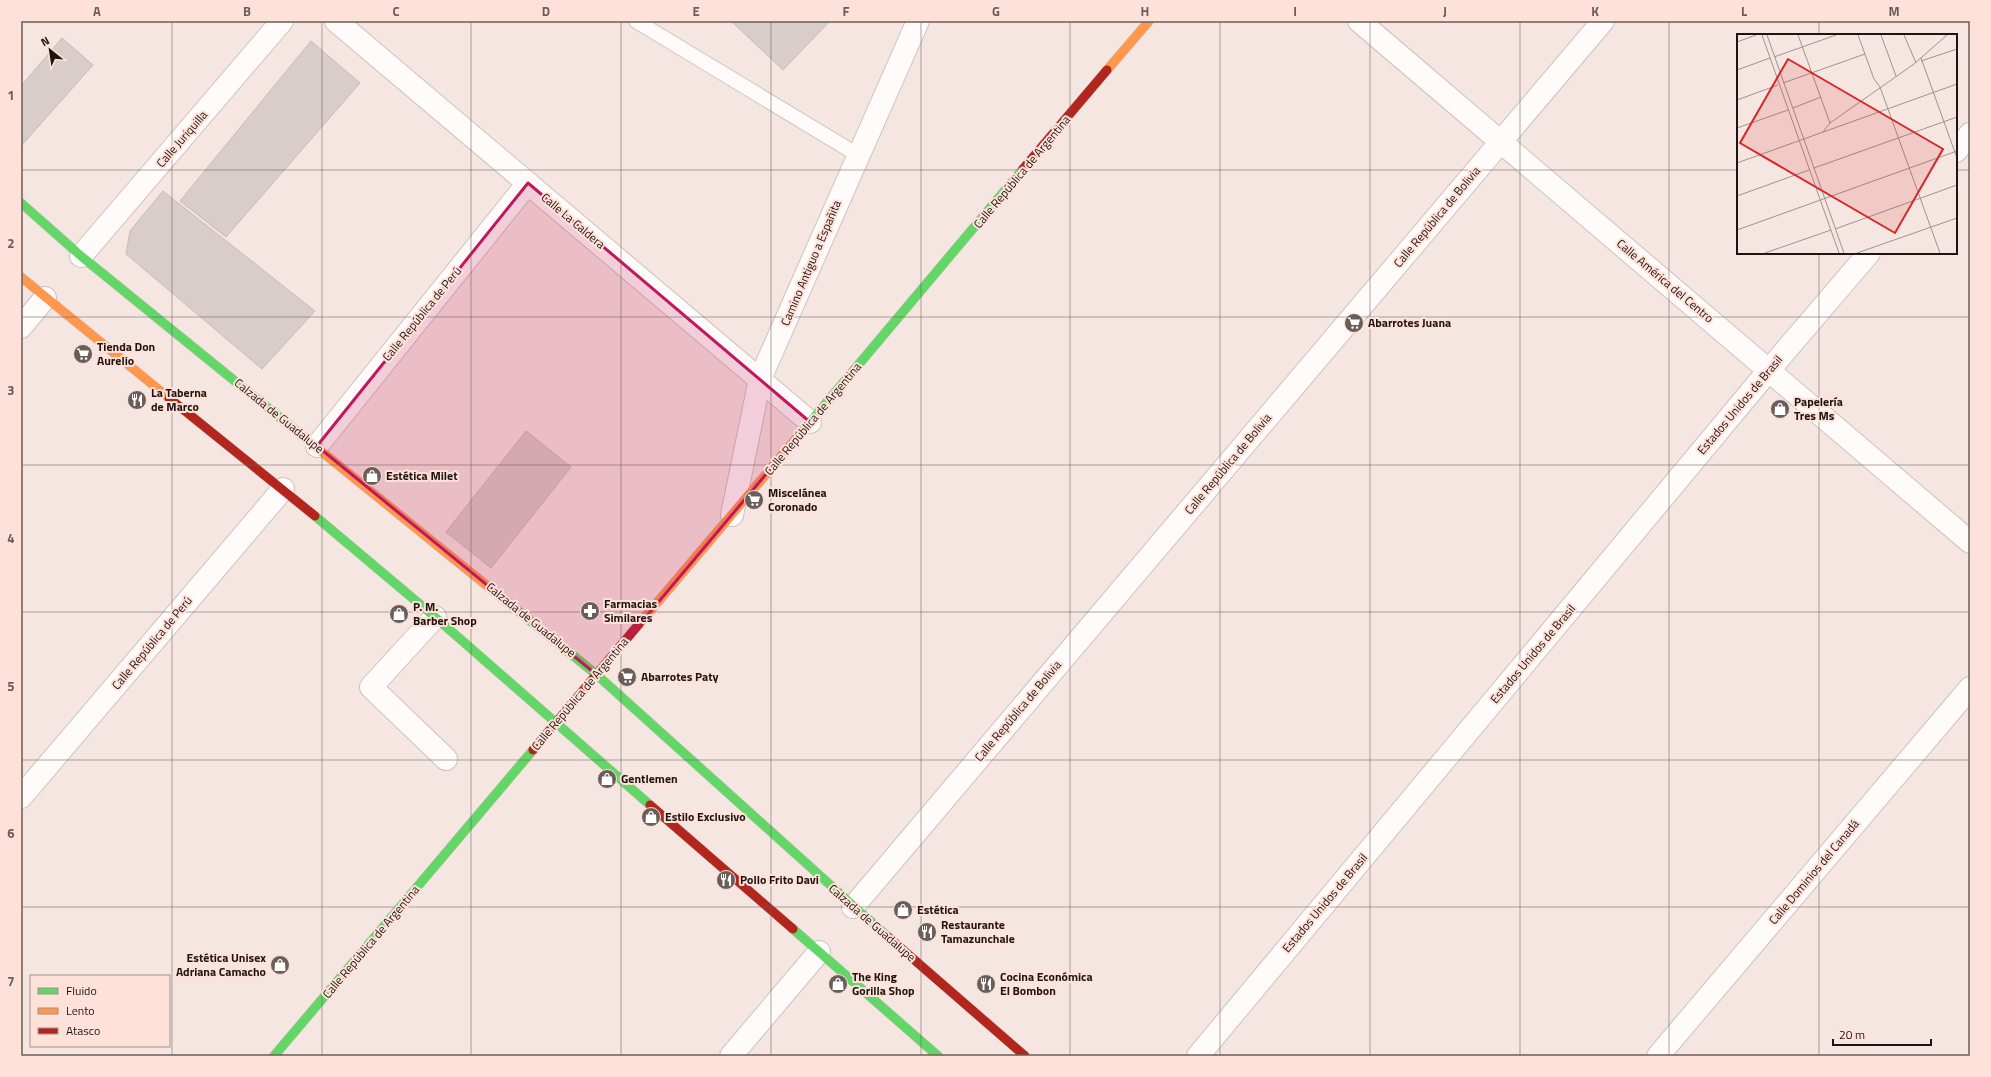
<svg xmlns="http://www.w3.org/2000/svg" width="1991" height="1077" font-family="'Titillium Web',sans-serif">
<rect width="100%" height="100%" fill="#f6e6e1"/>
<path fill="#d9cdc9" stroke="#c7bbb7" d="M 733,21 L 830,21 L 783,70 L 732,22 Z
M 62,38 L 93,65 L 21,146 L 21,86 Z
M 311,41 L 360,83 L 226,237 L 180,201 Z
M 163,191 L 315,311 L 262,369 L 126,254 L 130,231 Z
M 526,431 L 571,467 L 491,568 L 446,532 Z"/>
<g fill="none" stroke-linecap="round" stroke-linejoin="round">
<g stroke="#cec2be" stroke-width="16">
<path id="lane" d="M 636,21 L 858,155"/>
</g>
<g stroke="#cec2be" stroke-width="24">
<path id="street" d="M 336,21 L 810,422
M 1359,21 L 1970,542
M 1956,151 L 1970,134
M 81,256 L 282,21
M 21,327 L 45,298
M 317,446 L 528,183
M 732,515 L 760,379 L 918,21
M 435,617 L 371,687 L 446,759
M 21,797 L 283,489
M 853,907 L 1603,21
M 731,1056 L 819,952
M 1198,1056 L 1769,370 L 1869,253
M 1658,1056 L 1970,688"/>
</g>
<g stroke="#cec2be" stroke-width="10">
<path id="fast" d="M 21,203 L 81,256 L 316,447
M 801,433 L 1023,169
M 315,516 L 435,617 L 650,805
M 507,602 L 597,675 L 888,937
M 793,929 L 938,1056
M 274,1056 L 533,750"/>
</g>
<g stroke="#cec2be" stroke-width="10">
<path id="slow" d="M 1107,70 L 1149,21
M 21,277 L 169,398
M 316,447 L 507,602
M 639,624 L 801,433"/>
</g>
<g stroke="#cec2be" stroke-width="10">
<path id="jam" d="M 1023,169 L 1107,70
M 169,398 L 315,516
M 533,750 L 639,624
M 650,805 L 793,929
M 888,937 L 1025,1056"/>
</g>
<use href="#lane" stroke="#fefbfa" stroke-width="14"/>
<use href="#street" stroke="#fefbfa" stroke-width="22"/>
<use href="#fast" stroke="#63d668" stroke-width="9"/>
<use href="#slow" stroke="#ff974d" stroke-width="9"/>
<use href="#jam" stroke="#b3261e" stroke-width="9"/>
</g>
<path fill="#c2185b" fill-opacity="0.2" stroke="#c2185b" stroke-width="3" stroke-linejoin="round" d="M 528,183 L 810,422 L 597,675 L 317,446 Z"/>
<path fill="none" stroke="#6a5e5a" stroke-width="1" stroke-opacity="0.55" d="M 172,21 L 172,1056M 322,21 L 322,1056M 471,21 L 471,1056M 621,21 L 621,1056M 771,21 L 771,1056M 921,21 L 921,1056M 1070,21 L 1070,1056M 1220,21 L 1220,1056M 1370,21 L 1370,1056M 1520,21 L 1520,1056M 1669,21 L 1669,1056M 1819,21 L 1819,35M 21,170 L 1738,170M 1956,170 L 1970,170M 1819,253 L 1819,1056M 21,317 L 1970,317M 21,465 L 1970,465M 21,612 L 1970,612M 21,760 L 1970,760M 21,907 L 1970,907"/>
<defs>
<g id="supermarket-disc" transform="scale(1)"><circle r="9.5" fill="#6a5e5a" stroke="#fee2d9"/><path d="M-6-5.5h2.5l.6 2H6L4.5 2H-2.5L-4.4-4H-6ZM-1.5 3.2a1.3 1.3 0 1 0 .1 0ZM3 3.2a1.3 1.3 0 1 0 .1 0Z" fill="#fff"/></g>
<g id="restaurant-disc" transform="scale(1)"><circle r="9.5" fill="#6a5e5a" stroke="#fee2d9"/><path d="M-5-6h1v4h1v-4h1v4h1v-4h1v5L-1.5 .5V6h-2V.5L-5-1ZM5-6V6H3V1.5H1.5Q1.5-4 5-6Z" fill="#fff"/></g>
<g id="shop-disc" transform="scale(1)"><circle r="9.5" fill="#6a5e5a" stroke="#fee2d9"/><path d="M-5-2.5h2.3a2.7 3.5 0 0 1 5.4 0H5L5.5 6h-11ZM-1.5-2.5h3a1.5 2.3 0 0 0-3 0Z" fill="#fff"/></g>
<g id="pharmacy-disc" transform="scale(1)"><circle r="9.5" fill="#6a5e5a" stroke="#fee2d9"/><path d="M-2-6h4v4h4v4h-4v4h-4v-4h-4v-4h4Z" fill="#fff"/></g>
</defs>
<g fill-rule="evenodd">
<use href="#supermarket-disc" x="1354" y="323"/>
<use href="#supermarket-disc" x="83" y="354"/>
<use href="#restaurant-disc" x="137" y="400"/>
<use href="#shop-disc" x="1780" y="409"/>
<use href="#shop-disc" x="372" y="476"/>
<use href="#supermarket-disc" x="754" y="500"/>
<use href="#pharmacy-disc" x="590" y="611"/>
<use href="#shop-disc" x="399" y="614"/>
<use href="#supermarket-disc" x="627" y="677"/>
<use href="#shop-disc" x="607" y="779"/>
<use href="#shop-disc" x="651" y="817"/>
<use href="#restaurant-disc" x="726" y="880"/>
<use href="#shop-disc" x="903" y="910"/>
<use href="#restaurant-disc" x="927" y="932"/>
<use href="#shop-disc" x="280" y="965"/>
<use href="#shop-disc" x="838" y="984"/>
<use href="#restaurant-disc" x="986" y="984"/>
</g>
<g text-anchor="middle" stroke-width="4" stroke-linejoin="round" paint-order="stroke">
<g font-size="12" fill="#1e1511" stroke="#fee2d9">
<text transform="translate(182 139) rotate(-49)" y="4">Calle Juriquilla</text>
<text transform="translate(1022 172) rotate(-50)" y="4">Calle República de Argentina</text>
<text transform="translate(1437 217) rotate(-50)" y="4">Calle República de Bolivia</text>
<text transform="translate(573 221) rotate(40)" y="4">Calle La Caldera</text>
<text transform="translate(811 263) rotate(-67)" y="4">Camino Antiguo a Españita</text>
<text transform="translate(1665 281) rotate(40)" y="4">Calle América del Centro</text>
<text transform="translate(422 314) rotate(-51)" y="4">Calle República de Perú</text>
<text transform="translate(1740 405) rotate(-50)" y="4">Estados Unidos de Brasil</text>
<text transform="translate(279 416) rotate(39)" y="4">Calzada de Guadalupe</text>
<text transform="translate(813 419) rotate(-50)" y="4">Calle República de Argentina</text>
<text transform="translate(1228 464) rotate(-50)" y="4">Calle República de Bolivia</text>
<text transform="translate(531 620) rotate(39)" y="4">Calzada de Guadalupe</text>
<text transform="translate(152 643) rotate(-50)" y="4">Calle República de Perú</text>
<text transform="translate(1533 654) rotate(-50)" y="4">Estados Unidos de Brasil</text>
<text transform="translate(580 694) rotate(-50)" y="4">Calle República de Argentina</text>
<text transform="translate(1018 711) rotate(-50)" y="4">Calle República de Bolivia</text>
<text transform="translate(1814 872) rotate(-50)" y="4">Calle Dominios del Canadá</text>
<text transform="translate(1325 903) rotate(-50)" y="4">Estados Unidos de Brasil</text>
<text transform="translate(872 923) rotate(41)" y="4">Calzada de Guadalupe</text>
<text transform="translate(371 942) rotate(-50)" y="4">Calle República de Argentina</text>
</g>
<g font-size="12" font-weight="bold" fill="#1e1511" stroke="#fee2d9" text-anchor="start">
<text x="1368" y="327">Abarrotes Juana</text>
<text x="97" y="351">Tienda Don<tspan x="97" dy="14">Aurelio</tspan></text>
<text x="151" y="397">La Taberna<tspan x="151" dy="14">de Marco</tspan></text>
<text x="1794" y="406">Papelería<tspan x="1794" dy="14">Tres Ms</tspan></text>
<text x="386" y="480">Estética Milet</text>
<text x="768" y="497">Miscelánea<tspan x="768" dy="14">Coronado</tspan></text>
<text x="604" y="608">Farmacias<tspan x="604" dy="14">Similares</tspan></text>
<text x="413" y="611">P. M.<tspan x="413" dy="14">Barber Shop</tspan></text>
<text x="641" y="681">Abarrotes Paty</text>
<text x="621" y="783">Gentlemen</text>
<text x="665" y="821">Estilo Exclusivo</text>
<text x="740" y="884">Pollo Frito Davi</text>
<text x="917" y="914">Estética</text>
<text x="941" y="929">Restaurante<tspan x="941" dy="14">Tamazunchale</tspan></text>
<text x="266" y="962" text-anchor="end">Estética Unisex<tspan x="266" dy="14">Adriana Camacho</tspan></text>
<text x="852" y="981">The King<tspan x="852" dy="14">Gorilla Shop</tspan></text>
<text x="1000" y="981">Cocina Económica<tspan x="1000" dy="14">El Bombon</tspan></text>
</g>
</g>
<g transform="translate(1737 34)">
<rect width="220" height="220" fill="#f6e6e1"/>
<path fill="none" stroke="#a0928e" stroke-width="1" d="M 25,1 L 102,219M 30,1 L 107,219M 61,1 L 93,89M 121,1 L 137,45 L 143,53 L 203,219M 144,1 L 159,42M 167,1 L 179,29M 0,8 L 19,1M 37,23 L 99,1M 184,24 L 220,124M 184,27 L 220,15M 0,36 L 33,24M 46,49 L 128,20M 0,66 L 41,51M 56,74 L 84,63M 0,94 L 51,76M 86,98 L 93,89 L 177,30 L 210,1M 0,129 L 220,50M 77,134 L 220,83M 0,162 L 72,136M 98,195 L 220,151M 0,196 L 220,117M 28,219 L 94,196M 120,219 L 220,184"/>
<path fill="#d62828" fill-opacity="0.15" stroke="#d62828" stroke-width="2" d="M 51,25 L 206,115 L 158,199 L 3,109 Z"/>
<rect width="220" height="220" fill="none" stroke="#1e1511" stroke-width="2"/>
</g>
<rect width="1991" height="1077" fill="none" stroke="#fee2d9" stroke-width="44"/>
<rect x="30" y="975" width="140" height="72" fill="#fee2d9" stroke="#a49089"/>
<rect x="38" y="988" width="20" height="6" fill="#63d668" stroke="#a49089"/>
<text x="66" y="995" font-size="12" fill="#1e1511">Fluido</text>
<rect x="38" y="1008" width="20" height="6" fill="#ff974d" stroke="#a49089"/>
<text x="66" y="1015" font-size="12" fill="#1e1511">Lento</text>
<rect x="38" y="1028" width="20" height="6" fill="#b3261e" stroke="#a49089"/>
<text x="66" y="1035" font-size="12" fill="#1e1511">Atasco</text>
<g transform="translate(50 50) rotate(330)" stroke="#fee2d9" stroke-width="3" paint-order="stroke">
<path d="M0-3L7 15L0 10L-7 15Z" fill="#1e1511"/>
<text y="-6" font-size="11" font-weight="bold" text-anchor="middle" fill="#1e1511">N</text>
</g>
<path d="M1833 1039v6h98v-6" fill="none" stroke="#1e1511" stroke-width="2"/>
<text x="1839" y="1039" font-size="12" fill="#1e1511" stroke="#fee2d9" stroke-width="3" paint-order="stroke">20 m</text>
<rect x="22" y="22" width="1947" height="1033" fill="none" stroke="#6a5e5a" stroke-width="1.5"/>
<g font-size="13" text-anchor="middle" font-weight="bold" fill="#6a5e5a">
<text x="97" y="16">A</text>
<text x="247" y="16">B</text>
<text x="396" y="16">C</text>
<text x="546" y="16">D</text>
<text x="696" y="16">E</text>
<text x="846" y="16">F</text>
<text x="996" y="16">G</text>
<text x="1145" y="16">H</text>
<text x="1295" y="16">I</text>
<text x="1445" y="16">J</text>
<text x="1595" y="16">K</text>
<text x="1744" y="16">L</text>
<text x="1894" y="16">M</text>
<text x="11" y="100">1</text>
<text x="11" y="248">2</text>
<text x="11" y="395">3</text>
<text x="11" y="543">4</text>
<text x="11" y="691">5</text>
<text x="11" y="838">6</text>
<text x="11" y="986">7</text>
</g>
</svg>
